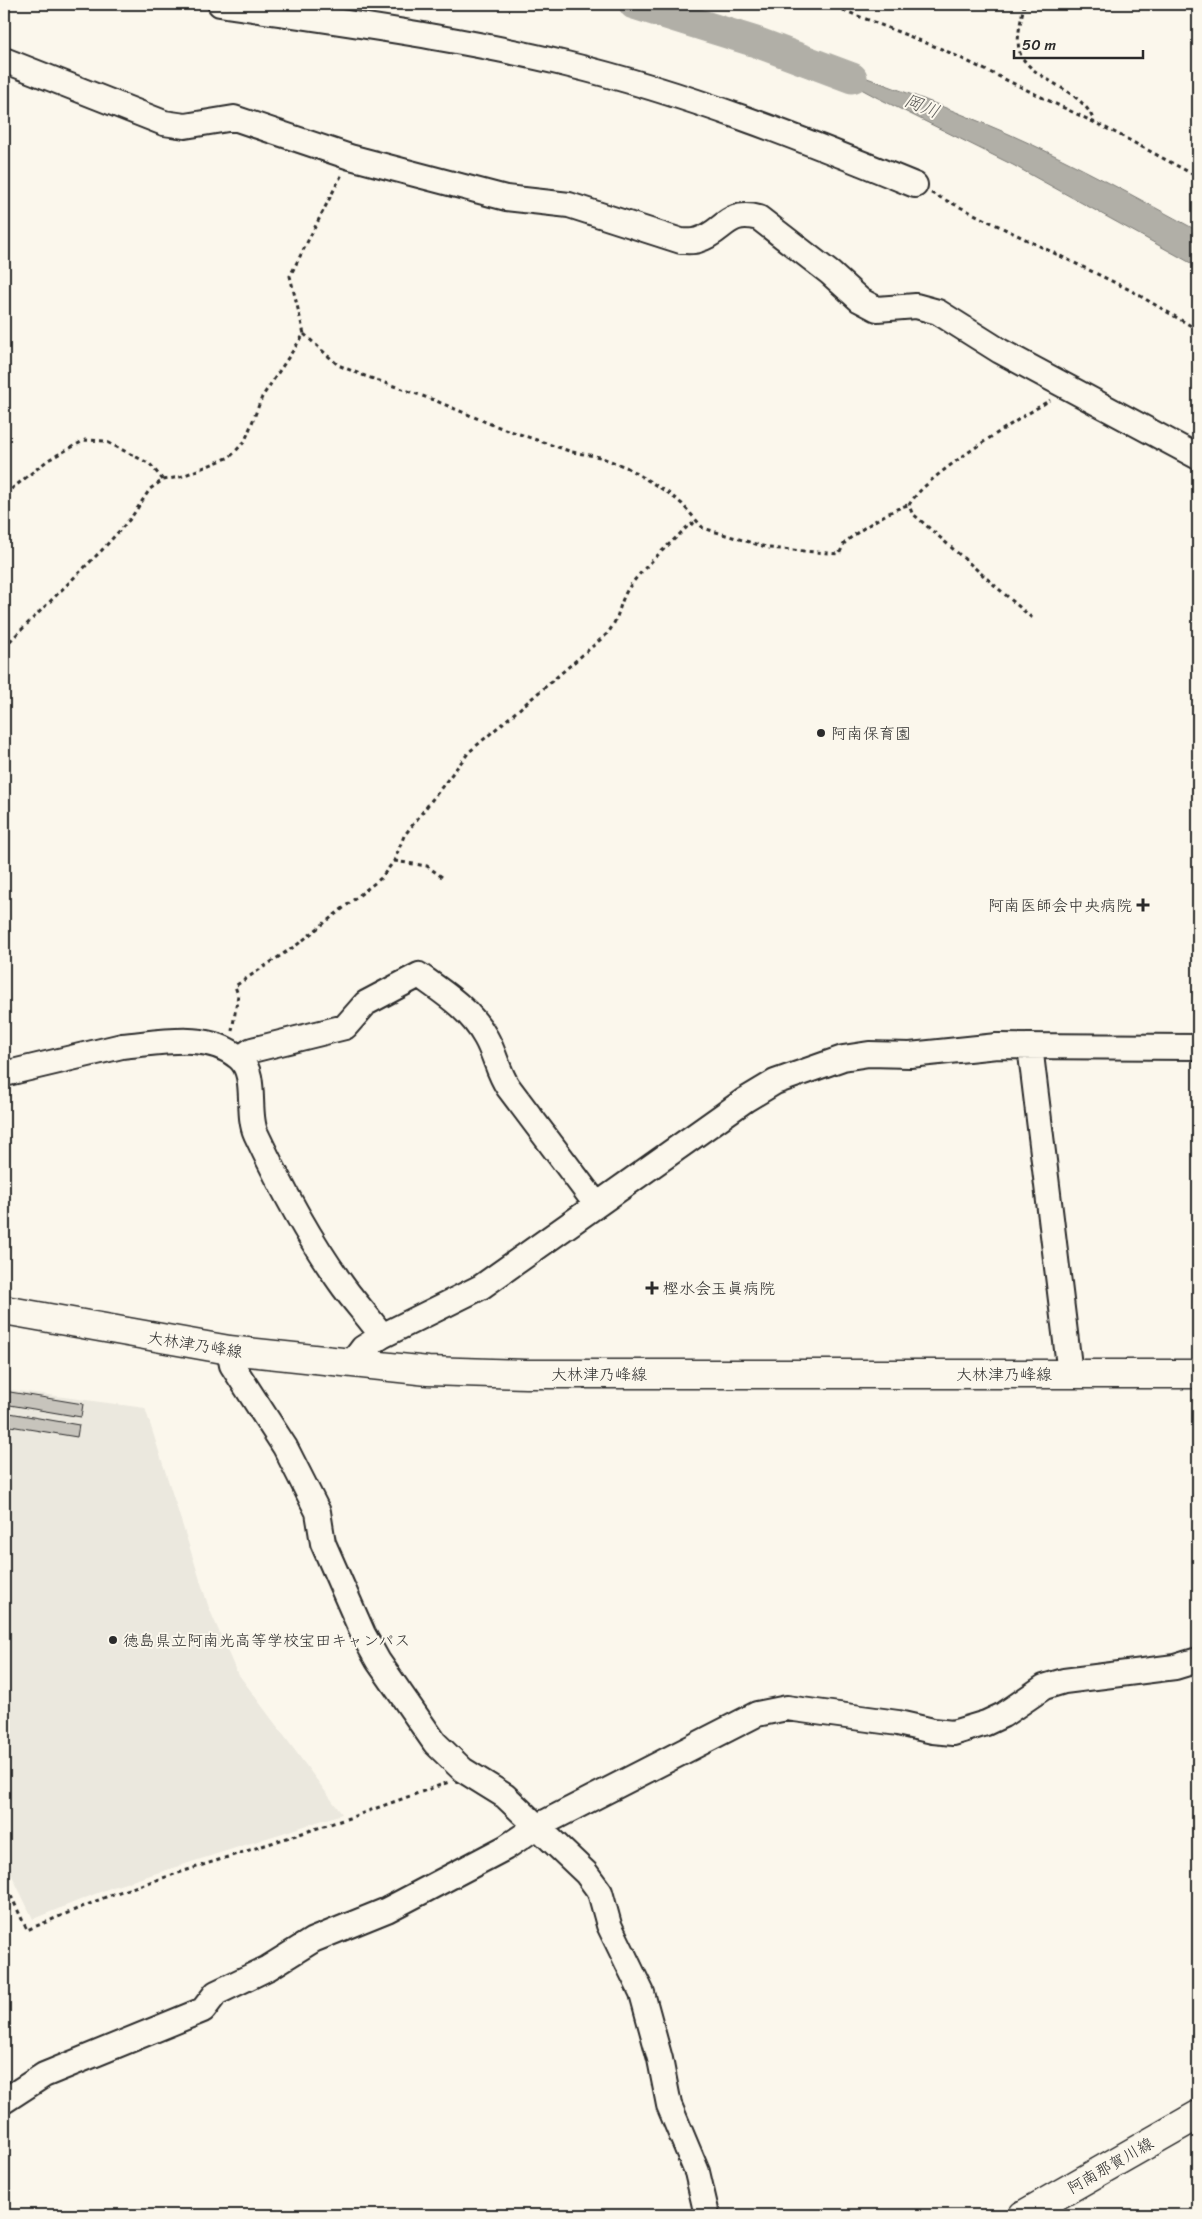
<svg xmlns="http://www.w3.org/2000/svg" width="1202" height="2219" font-family="Sriracha,'Klee One',sans-serif">
<rect width="100%" height="100%" fill="#fbf7ec"/>
<filter id="ink" filterUnits="userSpaceOnUse"><feTurbulence type="fractalNoise" baseFrequency=".02" numOctaves="2"/><feDisplacementMap in="SourceGraphic" scale="10" xChannelSelector="R" yChannelSelector="G"/><feConvolveMatrix kernelMatrix="1 2 1 2 8 2 1 2 1" color-interpolation-filters="sRGB"/></filter>
<g filter="url(#ink)">
<path fill="#ebe8de" d="M 4,1389 L 145,1408 L 209,1608 L 236,1671 L 342,1814 L 110,1888 L 33,1919 L 4,1859 Z"/>
<path fill="#b1afa7" stroke="#7b7a75" d="M 789,50 C 863,76 937,103 1009,134 C 1074,163 1136,197 1198,231 L 1198,267 L 1013,165 L 876,97 Z"/>
<g fill="none" stroke-linecap="round" stroke-linejoin="round">
<path stroke="#b1afa7" stroke-width="31" d="M 634,4 L 756,42 L 852,78"/>
</g>
<path fill="#c7c4bc" stroke="#2b2b2b" d="M 4,1391 L 83,1404 L 81,1417 L 4,1404 Z
M 4,1412 L 79,1425 L 77,1437 L 4,1425 Z"/>
<g fill="none" stroke-linecap="round" stroke-linejoin="round">
<g stroke="#2b2b2b" stroke-width="28">
<path id="minor" d="M 220,4 C 335,22 452,36 566,64 C 686,93 800,138 915,185
M 4,60 L 164,123 L 185,126 L 234,118 L 350,157 L 506,198 L 569,205 L 681,241 C 686,241 693,242 698,240 C 724,233 726,209 759,218 L 830,273 L 860,300 L 877,309 L 916,306 L 938,312 L 1000,351 L 1198,457
M 1030,1046 L 1070,1374
M 240,1058 L 252,1050 L 345,1027 L 366,1003 L 419,975 C 444,993 471,1010 486,1038 C 495,1054 498,1072 508,1087 L 596,1204
M 4,1074 L 122,1046 C 159,1043 208,1031 239,1058 C 258,1074 246,1113 256,1134 C 280,1185 307,1236 340,1282 C 353,1301 369,1317 382,1336
M 229,1350 L 232,1365 L 285,1447 L 318,1512 L 323,1543 L 363,1634 L 378,1661 L 435,1743 L 463,1770 L 505,1796 L 586,1873 L 600,1892 L 609,1925 L 642,1993 L 660,2059 L 669,2105 L 697,2172 L 707,2215
M 351,1364 L 363,1348 L 382,1336 L 481,1287 L 745,1100 L 775,1082 L 843,1058 L 869,1054 L 910,1055 L 997,1046 L 1198,1047
M 4,2101 L 44,2075 L 203,2010 L 216,1993 L 268,1968 L 313,1940 L 387,1910 L 505,1848 L 536,1827 L 757,1714 L 787,1708 L 898,1723 L 933,1731 L 953,1733 L 986,1723 L 1003,1715 L 1044,1687 L 1064,1681 L 1175,1667 L 1198,1660"/>
</g>
<g stroke="#2b2b2b" stroke-width="31">
<path id="major" d="M 4,1310 L 229,1350 L 428,1371 L 526,1374 L 1198,1374
M 1023,2215 L 1198,2115"/>
</g>
<path stroke="#2b2b2b" stroke-width="3" stroke-dasharray="4 4" stroke-linecap="butt" d="M 828,4 L 944,50 L 1116,133 L 1198,177
M 1024,4 C 1022,18 1015,39 1020,53 C 1031,81 1086,89 1094,123
M 931,193 L 1130,290 L 1198,330
M 304,334 L 338,365 L 365,376 L 434,400 L 493,425 L 572,452 L 600,457 L 626,467 L 667,492 L 682,504 L 703,528 L 769,548 L 839,554 C 841,551 842,547 844,544 C 852,534 896,506 909,505
M 4,490 L 9,491 L 48,460 L 85,440 L 105,441 L 150,464 L 163,480
M 1032,618 L 912,513 L 909,505 C 925,475 1018,420 1050,400
M 4,647 L 102,550 L 131,518 L 150,489 L 163,480 L 180,477 L 230,457 L 245,441 L 262,397 L 304,334 L 290,276 L 342,174
M 394,861 L 427,866 L 442,877
M 232,1031 L 238,995 L 235,986 L 298,944 L 381,878 L 394,861 L 404,836 L 469,752 L 607,634 C 621,616 618,605 628,589 C 641,569 670,544 687,527 L 697,521
M 4,1881 L 27,1930 L 113,1894 L 349,1818 L 449,1782"/>
<use href="#minor" stroke="#fbf7ec" stroke-width="24"/>
<use href="#major" stroke="#fbf7ec" stroke-width="28"/>
</g>
</g>
<g fill="#2b2b2b" stroke="#fbf7ec" stroke-width="2">
<circle cx="821" cy="733" r="5"/>
<path d="M1140.5 897.5h5v5h5v5h-5v5h-5v-5h-5v-5h5z"/>
<path d="M649.5 1280.5h5v5h5v5h-5v5h-5v-5h-5v-5h5z"/>
<circle cx="113" cy="1640" r="5"/>
</g>
<g text-anchor="middle" stroke-width="4" stroke-linejoin="round" paint-order="stroke">
<g font-size="16" fill="#2b2b2b" stroke="#fbf7ec" text-anchor="start">
<text x="831" y="739">阿南保育園</text>
<text x="1132" y="911" text-anchor="end">阿南医師会中央病院</text>
<text x="663" y="1294">樫水会玉眞病院</text>
<text x="123" y="1646">徳島県立阿南光高等学校宝田キャンパス</text>
</g>
<g font-size="16" fill="#2b2b2b" stroke="#fbf7ec">
<text transform="translate(195 1344) rotate(9)" y="6">大林津乃峰線</text>
<text x="599" y="1380">大林津乃峰線</text>
<text x="1004" y="1380">大林津乃峰線</text>
<text transform="translate(1110 2165) rotate(-30)" y="6">阿南那賀川線</text>
</g>
<g font-size="18" font-style="italic" fill="#5a5956" stroke="#fbf7ec">
<text transform="translate(922 106) rotate(22)" y="6">岡川</text>
</g>
</g>
<rect width="1202" height="2219" fill="none" stroke="#fbf7ec" stroke-width="20"/>
<rect x="10" y="10" width="1182" height="2199" fill="none" stroke="#2b2b2b" stroke-width="2" filter="url(#ink)"/>
<path d="M1014 50v8h129v-8" fill="none" stroke="#2b2b2b" stroke-width="2.5"/>
<text x="1022" y="50" font-size="15" fill="#2b2b2b" stroke="#fbf7ec" stroke-width="4" paint-order="stroke">50 m</text>
</svg>
